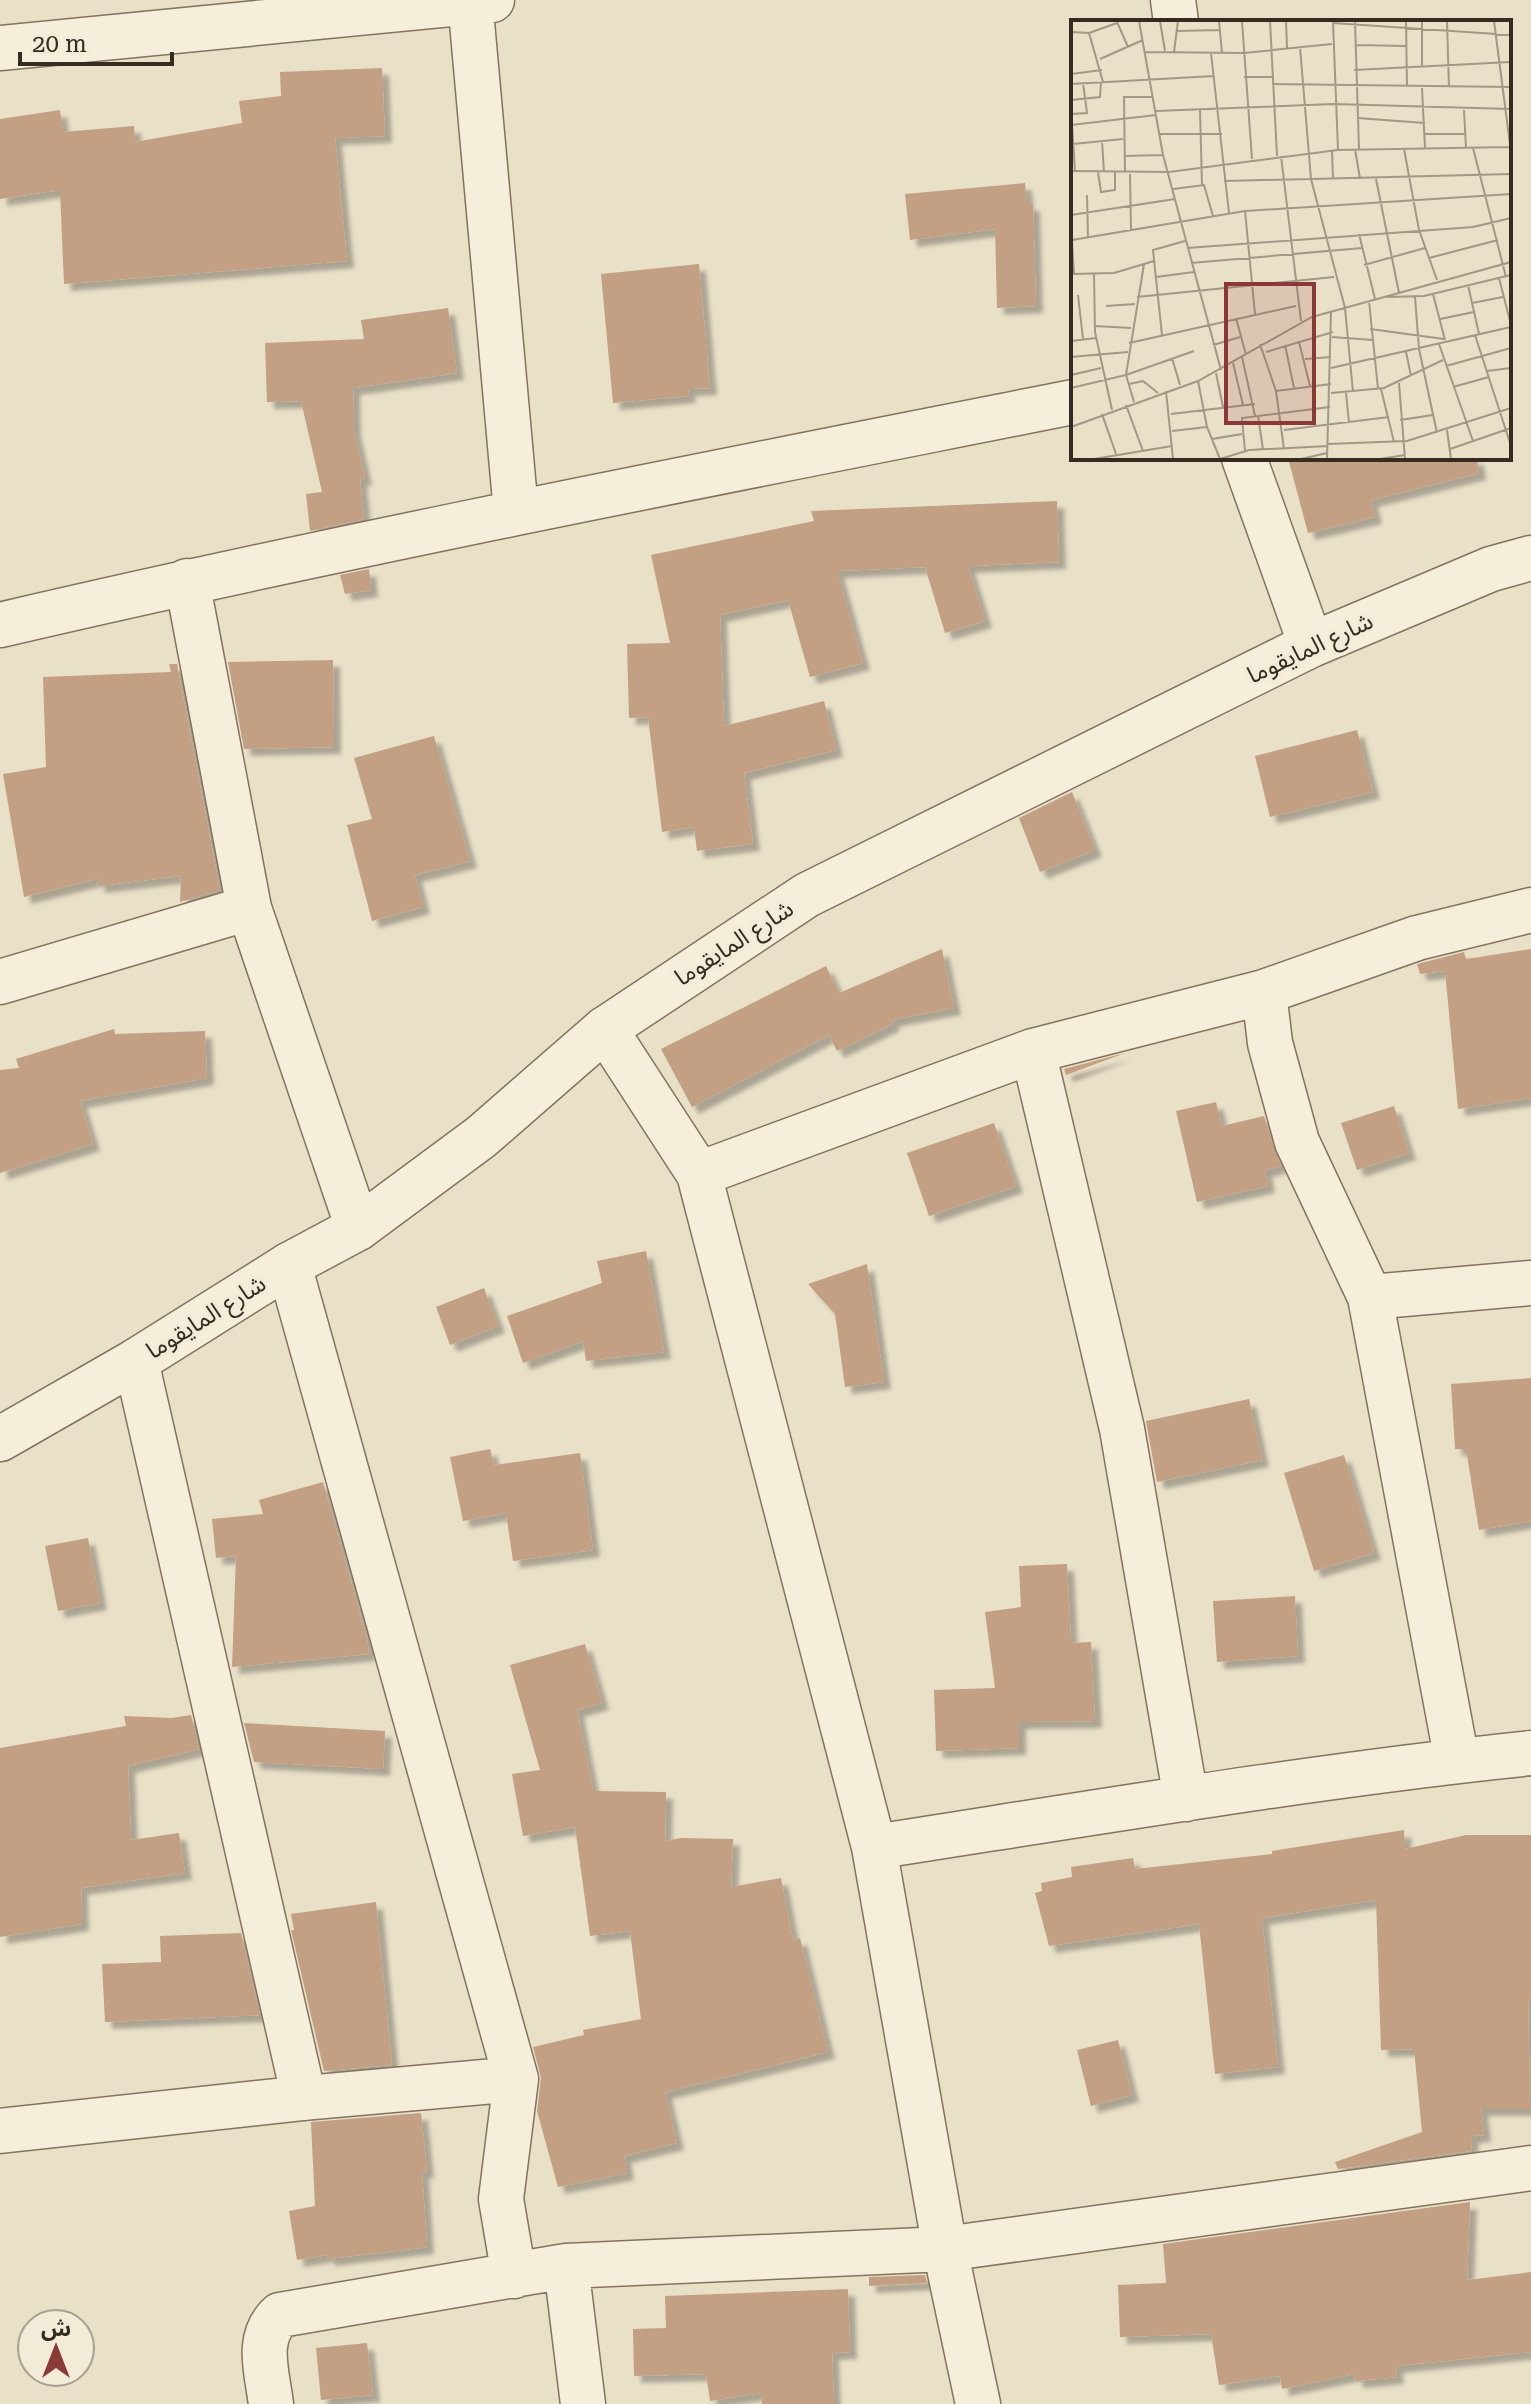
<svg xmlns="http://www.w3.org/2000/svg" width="1531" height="2404" font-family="'Roboto Serif','Noto Sans Arabic',serif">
<defs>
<filter id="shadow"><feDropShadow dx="7" dy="7" stdDeviation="2" flood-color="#0004"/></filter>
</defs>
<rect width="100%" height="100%" fill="#e9e0c8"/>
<path fill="#c39f83" filter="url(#shadow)" d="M 382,68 L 385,136 L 335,138 L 347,261 L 64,284 L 60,190 L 0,199 L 0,119 L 60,110 L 63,132 L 134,126 L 135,142 L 242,123 L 239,101 L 281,96 L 280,72 Z
M 1025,183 L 1027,204 L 1033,204 L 1036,306 L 997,308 L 995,229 L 910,240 L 905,194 Z
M 699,264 L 710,388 L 688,389 L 689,396 L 613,403 L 601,274 Z
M 448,308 L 457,373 L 353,388 L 354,430 L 365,478 L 360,479 L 364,519 L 310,531 L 306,494 L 322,492 L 301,401 L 267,402 L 265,343 L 364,339 L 361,320 Z
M 1288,458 L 1477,458 L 1479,473 L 1371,500 L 1375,517 L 1308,533 Z
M 1057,501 L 1059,562 L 968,566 L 985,621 L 945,633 L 925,567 L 837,571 L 863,663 L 810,677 L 788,600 L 720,615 L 724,726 L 824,701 L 836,750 L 744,773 L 753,844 L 697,851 L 694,827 L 662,832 L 648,717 L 629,718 L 627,644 L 670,643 L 651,555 L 814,521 L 811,511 Z
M 369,569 L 371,590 L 345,594 L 340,575 Z
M 333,660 L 334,747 L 244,749 L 228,662 Z
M 169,664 L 177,664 L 220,890 L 180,902 L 181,876 L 98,886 L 97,879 L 24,897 L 3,774 L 46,767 L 43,677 L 171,672 Z
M 1357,730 L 1373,792 L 1270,817 L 1255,756 Z
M 434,736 L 470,861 L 415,875 L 423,907 L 372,921 L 347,825 L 372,819 L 354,758 Z
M 1072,792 L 1095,850 L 1040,872 L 1019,818 Z
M 942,949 L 954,1008 L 891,1020 L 893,1024 L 837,1051 L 829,1035 L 692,1107 L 661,1049 L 826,966 L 839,993 Z
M 1531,949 L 1531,1098 L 1458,1109 L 1445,971 L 1420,974 L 1417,964 L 1464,952 L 1466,959 Z
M 114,1029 L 115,1034 L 205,1031 L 207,1078 L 80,1101 L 93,1144 L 0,1173 L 0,1070 L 19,1068 L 16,1059 Z
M 1125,1053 L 1066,1075 L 1064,1069 Z
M 1216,1102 L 1222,1126 L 1264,1116 L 1281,1166 L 1265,1170 L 1268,1186 L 1197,1202 L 1176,1111 Z
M 1394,1106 L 1409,1153 L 1357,1170 L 1341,1123 Z
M 994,1123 L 1016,1186 L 929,1216 L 907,1153 Z
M 646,1251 L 664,1352 L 586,1361 L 583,1341 L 523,1363 L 507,1316 L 602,1283 L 597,1261 Z
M 867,1264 L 884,1382 L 845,1387 L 835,1314 L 808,1284 Z
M 484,1288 L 498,1326 L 450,1345 L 436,1307 Z
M 1531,1378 L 1531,1521 L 1479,1530 L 1466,1449 L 1455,1449 L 1451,1384 Z
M 1249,1399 L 1262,1460 L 1157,1482 L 1146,1421 Z
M 490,1449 L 494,1465 L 580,1453 L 593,1550 L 513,1561 L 506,1513 L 463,1521 L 450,1457 Z
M 1344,1455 L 1374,1553 L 1314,1571 L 1284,1473 Z
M 323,1482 L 367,1638 L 369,1654 L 232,1667 L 236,1556 L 216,1558 L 212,1519 L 263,1514 L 259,1500 Z
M 88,1538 L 100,1603 L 58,1611 L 45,1546 Z
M 1067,1564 L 1071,1643 L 1091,1642 L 1095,1721 L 1019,1722 L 1019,1748 L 936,1751 L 934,1690 L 995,1688 L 985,1612 L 1021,1607 L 1019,1566 Z
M 1295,1596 L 1298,1656 L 1217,1662 L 1213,1601 Z
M 585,1644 L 602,1703 L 577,1710 L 593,1791 L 666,1792 L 665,1841 L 680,1838 L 733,1839 L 731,1887 L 781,1878 L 793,1940 L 800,1938 L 828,2052 L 665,2092 L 677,2143 L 624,2156 L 627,2173 L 558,2187 L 537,2111 L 541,2078 L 533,2047 L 584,2035 L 583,2030 L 641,2019 L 630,1931 L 590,1936 L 575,1827 L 523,1836 L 512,1774 L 540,1770 L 510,1665 Z
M 191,1715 L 199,1749 L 128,1766 L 131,1840 L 179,1833 L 185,1873 L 81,1888 L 82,1924 L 0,1937 L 0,1748 L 126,1726 L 124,1716 L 172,1718 Z
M 244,1723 L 385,1731 L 383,1769 L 254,1762 Z
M 1404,1830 L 1405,1849 L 1466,1835 L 1531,1835 L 1531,1997 L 1528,1998 L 1530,2109 L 1481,2109 L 1484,2135 L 1472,2136 L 1471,2151 L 1338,2169 L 1335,2162 L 1422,2132 L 1414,2049 L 1381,2050 L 1376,1900 L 1262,1918 L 1278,2067 L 1215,2074 L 1199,1924 L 1049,1946 L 1035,1893 L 1042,1891 L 1041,1883 L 1072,1877 L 1071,1867 L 1133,1858 L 1135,1869 L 1272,1854 L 1272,1851 Z
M 376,1902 L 392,2065 L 324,2071 L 291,1930 L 294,1930 L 291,1914 Z
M 241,1933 L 260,2015 L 105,2022 L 102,1964 L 161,1962 L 160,1936 Z
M 1118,2040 L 1132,2095 L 1091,2106 L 1077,2050 Z
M 421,2113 L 427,2171 L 422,2172 L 427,2247 L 328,2259 L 327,2255 L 297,2260 L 289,2211 L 315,2206 L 311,2122 Z
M 1470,2202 L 1467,2280 L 1531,2272 L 1531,2352 L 1396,2366 L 1397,2377 L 1356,2381 L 1355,2374 L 1282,2389 L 1280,2376 L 1219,2385 L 1211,2334 L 1120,2337 L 1118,2285 L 1166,2283 L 1163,2244 Z
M 925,2275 L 927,2283 L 869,2286 L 869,2277 Z
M 848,2289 L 850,2352 L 832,2353 L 834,2404 L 762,2404 L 761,2393 L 710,2401 L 706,2374 L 634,2376 L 633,2329 L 666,2328 L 665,2296 Z
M 367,2343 L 373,2395 L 321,2400 L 316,2348 Z"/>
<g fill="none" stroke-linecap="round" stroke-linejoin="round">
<g stroke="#83735f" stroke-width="47">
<path id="minor" d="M 470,0 L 516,512
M 1173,0 L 1176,22
M 0,48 L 492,0
M 1244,458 L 1311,645
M 187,581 L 249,908 L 358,1228
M 0,625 C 356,542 715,473 1073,402
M 0,982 L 249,908
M 1264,992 L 1270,1043 L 1297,1142 L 1370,1297 L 1457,1761
M 605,1029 L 699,1174 L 874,1847 L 945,2249 L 978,2404
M 1033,1051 L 1122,1429 L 1186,1799
M 699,1174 L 1033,1051 L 1264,992 L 1417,938 L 1531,910
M 289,1265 L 516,2079 L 501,2199 L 514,2276
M 1370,1297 L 1531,1283
M 136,1361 L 304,2098
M 874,1847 C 1093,1813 1311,1776 1531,1753
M 0,2131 L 304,2098 L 516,2079
M 566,2266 L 583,2404
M 271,2404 C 267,2372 255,2338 280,2315 L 566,2266 L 945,2249 L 1531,2168"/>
</g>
<g stroke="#83735f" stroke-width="47">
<path id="tertiary" d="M 0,1439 L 136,1361 L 289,1265 L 358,1228 L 481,1137 L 605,1029 L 807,895 L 1311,645 L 1491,569 L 1531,558"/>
</g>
<use href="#minor" stroke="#f5eeda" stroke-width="44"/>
<use href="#tertiary" stroke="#f5eeda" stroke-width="44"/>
</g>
<g text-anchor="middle" stroke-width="7" stroke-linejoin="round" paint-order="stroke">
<g font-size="24" fill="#352b21" stroke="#f1ebd7">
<text transform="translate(1310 648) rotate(-25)" y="8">شارع المايقوما</text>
<text transform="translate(734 943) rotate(-33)" y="8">شارع المايقوما</text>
<text transform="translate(206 1317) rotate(-32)" y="8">شارع المايقوما</text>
</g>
</g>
<g transform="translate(1071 20)">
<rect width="440" height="440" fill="#e9e0c8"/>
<path fill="none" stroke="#a19885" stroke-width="2" d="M 68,1 L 92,135 L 150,350M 89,1 L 94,31M 148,1 L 151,33M 171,1 L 181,139M 199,1 L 206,136M 215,1 L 216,28M 335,1 L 336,67M 351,1 L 351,46M 376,1 L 378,68M 423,1 L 440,132M 46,2 L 57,27M 262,2 L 267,130M 284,2 L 288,129M 262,3 L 440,15M 106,11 L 148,10M 0,12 L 18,13 L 32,62M 18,13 L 46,3M 284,25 L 335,26M 229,27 L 240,159 L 274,288 L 282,372M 74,32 L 173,33 L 261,24M 103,32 L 107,1M 140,33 L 158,193M 29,39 L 72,20M 283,50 L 440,42M 0,54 L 31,50M 173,57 L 201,57M 0,64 L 143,56M 201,64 L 440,67M 351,68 L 354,128M 0,80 L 29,77 L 30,62M 129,90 L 131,165M 393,90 L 395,128M 85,91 L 262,84 L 440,89M 0,94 L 16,93 L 12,63M 286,98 L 354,103M 0,105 L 85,95M 1,105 L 4,151M 88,114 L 151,114M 354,114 L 394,114M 31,121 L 33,152M 2,124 L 52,119M 402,128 L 435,257M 284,129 L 289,159M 333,129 L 348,210 L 366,260M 261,131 L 262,159M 53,136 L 92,135M 210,136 L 230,301M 0,151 L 98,152 L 267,130 L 440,127M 27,152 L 30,172 L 44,170 L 44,152M 54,153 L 53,77 L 81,77M 59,154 L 60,211M 305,159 L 328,273M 153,161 L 440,154M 102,169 L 133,165 L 142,196M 16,175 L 17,218M 174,191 L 184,294M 0,195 L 104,179M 0,206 L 3,254M 288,214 L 304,279M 1,220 L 174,191 L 440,174M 116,228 L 402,207 L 440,198M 358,238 L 427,220M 120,243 L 291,228M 293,245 L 354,228M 0,254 L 43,253 L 83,241M 23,254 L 24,312 L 41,390M 85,257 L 123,252M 428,258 L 440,305M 397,265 L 408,314M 362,274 L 374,320M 7,275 L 12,319M 66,277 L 263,257M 316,277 L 353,276 L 440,255M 344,277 L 348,329 L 366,413M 298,281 L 307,369M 401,283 L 432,277M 35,286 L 64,284M 165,298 L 175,335M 369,299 L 403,292M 24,306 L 60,308M 299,309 L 373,319M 91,315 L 82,230 L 114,221M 404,315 L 440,426M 261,317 L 302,320M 0,321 L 25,318M 228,322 L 239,366M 58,323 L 225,286M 189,324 L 205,371 L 213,429M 368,324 L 402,421M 142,325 L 169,317M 214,325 L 223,368M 195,332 L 262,312M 335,332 L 340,356M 0,337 L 57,332M 171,337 L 184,396M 101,338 L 109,365M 234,339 L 260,337M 162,343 L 172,385M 375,346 L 440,328M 260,348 L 440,307M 416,351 L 440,348M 145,353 L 152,387M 0,355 L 30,348M 127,361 L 136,407 L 149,439M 328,363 L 334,439M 58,364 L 72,361 L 87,373M 382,367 L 418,357M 0,368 L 55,355 L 73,244M 310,369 L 323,422M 95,371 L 102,439M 205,371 L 260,364M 260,373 L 313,368 L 372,340M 275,373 L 278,403M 63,382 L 55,355 L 123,331M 55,385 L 72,431M 31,394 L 45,434M 100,394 L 184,384M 187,395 L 192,430M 329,400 L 362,395M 0,407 L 127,361 L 241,297 L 440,242M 213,410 L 318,397M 376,410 L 380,439M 101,411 L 136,407M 141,419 L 171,414M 257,424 L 336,421 L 440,388M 379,429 L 440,408M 174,431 L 171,398 L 259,387M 23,439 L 101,426M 149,439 L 178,430 L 257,426M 230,439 L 256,433M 256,439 L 260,292M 309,439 L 334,435"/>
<path fill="#8b3937" fill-opacity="0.15" stroke="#8b3937" stroke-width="4" d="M 155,264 L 243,264 L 243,403 L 155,403 Z"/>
<rect width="440" height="440" fill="none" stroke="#352b21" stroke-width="4"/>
</g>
<g transform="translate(56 2348)"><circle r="38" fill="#f1ebd7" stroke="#a69e8e" stroke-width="2"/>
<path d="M0-6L14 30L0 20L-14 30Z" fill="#8b3937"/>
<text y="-12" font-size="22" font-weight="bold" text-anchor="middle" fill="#352b21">ش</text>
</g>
<path d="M20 52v12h152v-12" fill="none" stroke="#352b21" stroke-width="4"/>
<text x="32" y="52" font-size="24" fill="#352b21" stroke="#f1ebd7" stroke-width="6" paint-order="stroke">20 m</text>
</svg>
